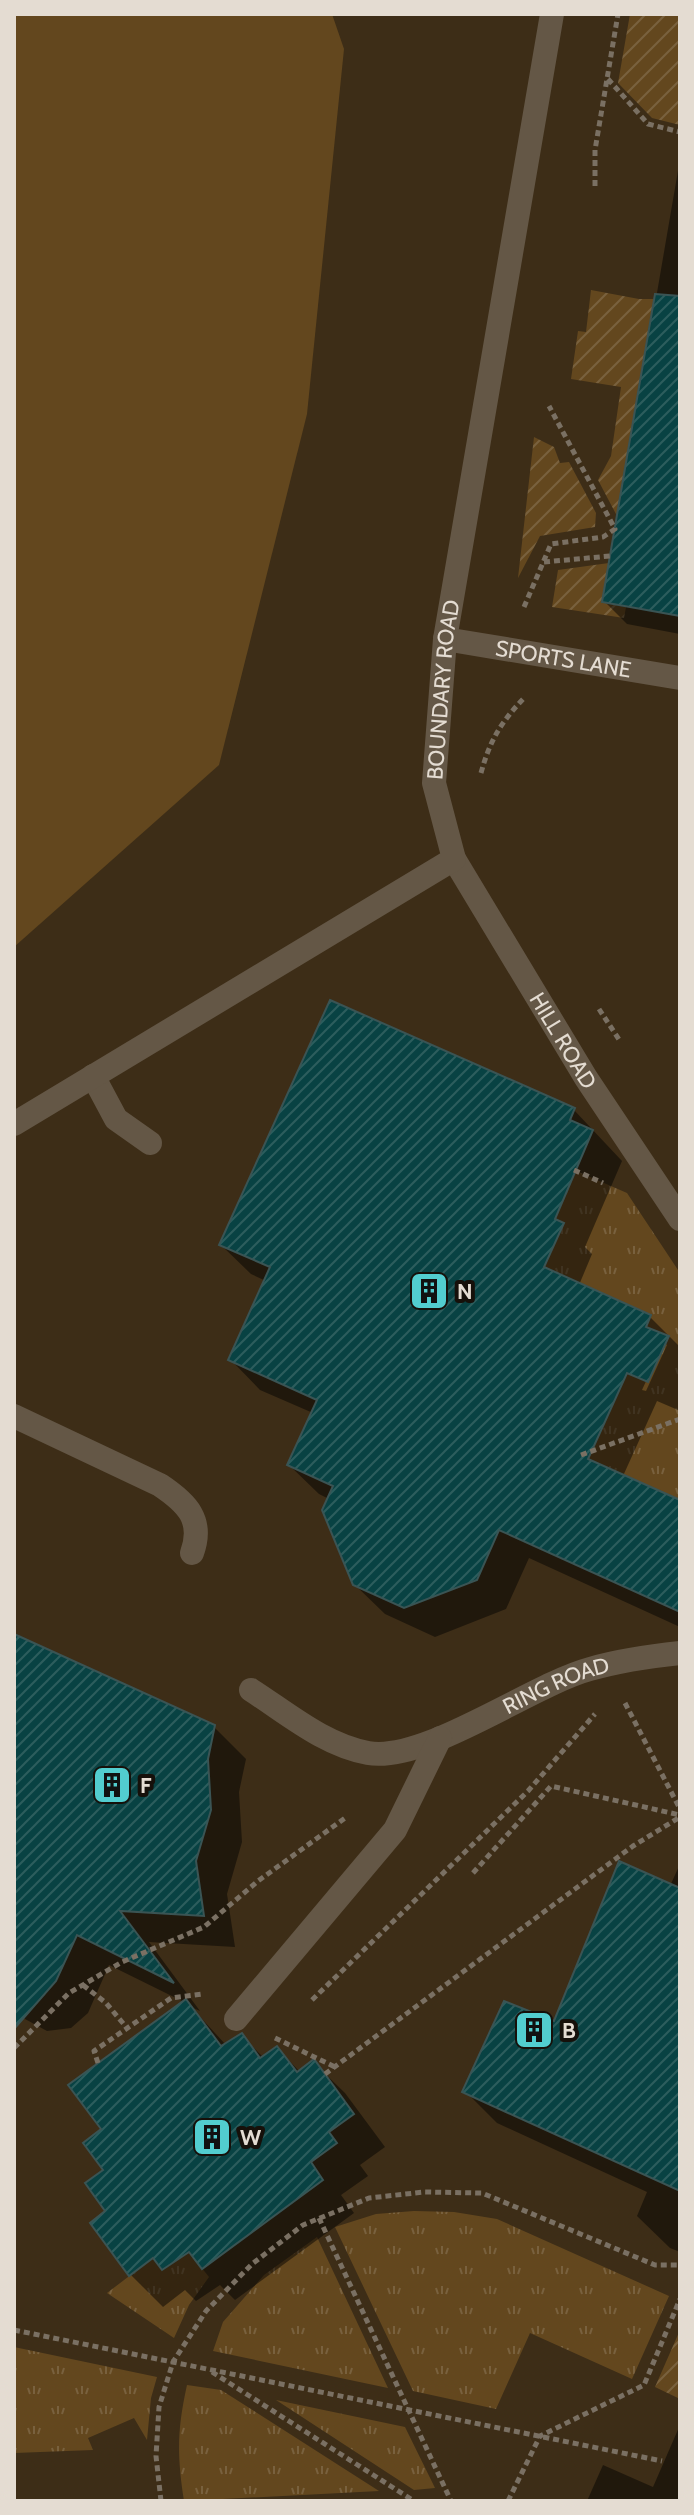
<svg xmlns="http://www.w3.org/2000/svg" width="694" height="2515" font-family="Cabin,sans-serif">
<defs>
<pattern id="grass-tufts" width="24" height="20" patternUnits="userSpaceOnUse" patternTransform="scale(2)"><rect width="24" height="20" fill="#63471e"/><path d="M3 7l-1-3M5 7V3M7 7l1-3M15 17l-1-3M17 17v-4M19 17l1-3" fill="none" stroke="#79613e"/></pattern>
<pattern id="garden-furrows" width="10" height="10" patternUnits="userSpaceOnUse" patternTransform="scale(2)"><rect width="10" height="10" fill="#63471e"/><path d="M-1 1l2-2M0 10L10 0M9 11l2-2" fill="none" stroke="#79613e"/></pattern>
<pattern id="building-hatch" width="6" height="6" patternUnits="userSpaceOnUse" patternTransform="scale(2)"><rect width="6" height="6" fill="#084243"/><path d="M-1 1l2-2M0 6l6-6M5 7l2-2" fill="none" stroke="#2c5d5d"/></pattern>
</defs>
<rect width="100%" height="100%" fill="#322617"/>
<path fill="#3d2d17" d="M 14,14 L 680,14 L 680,2501 L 14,2501 Z"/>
<path fill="url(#grass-tufts)" d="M 574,1170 L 627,1193 L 680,1273 L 680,1500 L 496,1417 L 607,1416 L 627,1373 L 668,1336 L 646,1327 L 651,1315 L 544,1267 L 564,1223 L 529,1208 Z
M 414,2211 L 454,2212 L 497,2219 L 669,2296 L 632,2379 L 530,2333 L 496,2409 L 413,2391 L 335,2227 L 376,2214 Z
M 317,2237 L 388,2388 L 213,2351 L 223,2322 L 264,2275 Z
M 189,2252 L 209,2277 L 189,2305 L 174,2338 L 107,2293 L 153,2258 L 163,2270 Z
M 14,2347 L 157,2377 L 151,2398 L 147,2440 L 134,2418 L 88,2438 L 93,2450 L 14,2453 Z
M 187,2385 L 221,2390 L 379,2491 L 184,2501 C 177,2456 177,2430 187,2385 Z
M 276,2400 L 405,2427 L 435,2488 L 414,2490 Z"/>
<path fill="url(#garden-furrows)" d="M 630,14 L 680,14 L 680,125 L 652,118 L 618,83 Z
M 591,290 L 639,299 L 654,299 L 617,516 L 598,480 L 611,456 L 621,387 L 571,379 L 578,331 L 586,332 Z
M 534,437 L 554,447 L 560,463 L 569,462 L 596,513 L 595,527 L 540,536 L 518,578 Z
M 609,563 L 602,602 L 626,607 L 624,618 L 552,607 L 558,570 Z
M 680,2330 L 680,2399 L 655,2387 Z"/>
<path fill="#63471e" d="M 14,14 L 332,14 L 344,49 L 307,414 L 219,765 L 14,947 Z"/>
<path fill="#0007" fill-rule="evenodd" d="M 680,159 L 680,634 L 627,624 L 604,601 Z
M 574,1110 L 622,1161 L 585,1247 L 592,1254 L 579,1285 L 650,1317 L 680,1347 L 680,1405 L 678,1410 L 657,1401 L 623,1476 L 680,1502 L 680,1627 L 529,1558 L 506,1609 L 435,1637 L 385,1614 L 354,1584 L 329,1499 L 319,1494 L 289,1465 L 313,1413 L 260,1390 L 231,1360 L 266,1281 L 251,1274 L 221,1245 ZM 664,1342 L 667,1345 L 646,1391 L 642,1390 Z
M 14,1636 L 214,1727 L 246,1759 L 239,1792 L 242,1842 L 227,1894 L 235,1947 L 149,1942 L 200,2011 L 191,2007 L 226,2045 L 241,2035 L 264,2058 L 277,2048 L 300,2072 L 313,2062 L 345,2093 L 385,2147 L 360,2165 L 368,2176 L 341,2195 L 354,2213 L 235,2300 L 220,2285 L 196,2301 L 185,2290 L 163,2307 L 131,2275 L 108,2211 L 104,2130 L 184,2002 L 109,1965 L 88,2013 L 71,2028 L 47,2031 L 25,2019 L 14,2008 Z
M 680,1864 L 680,2252 L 670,2248 L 637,2216 L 647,2192 L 497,2123 L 465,2091 L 555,2024 L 670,1886 Z
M 680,2425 L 680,2501 L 587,2501 L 603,2465 L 653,2487 Z"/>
<path fill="url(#building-hatch)" stroke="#3a5454" stroke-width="2" d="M 655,294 L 680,296 L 680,616 L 602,602 Z
M 330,1000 L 575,1108 L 570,1120 L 593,1130 L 555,1219 L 564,1223 L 544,1267 L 651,1315 L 646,1327 L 669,1336 L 648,1382 L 627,1373 L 588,1459 L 680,1500 L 680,1612 L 499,1530 L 477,1580 L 404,1608 L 353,1585 L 322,1510 L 333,1486 L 287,1465 L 317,1400 L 228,1360 L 270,1267 L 219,1245 Z
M 14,1634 L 215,1725 L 208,1759 L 211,1810 L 196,1861 L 204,1916 L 120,1911 L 174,1983 L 77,1935 L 56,1981 L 14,2029 Z
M 619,1861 L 680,1888 L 680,2191 L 462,2092 L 504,2001 L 554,2021 Z
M 186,1999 L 221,2046 L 242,2033 L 260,2058 L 277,2046 L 297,2072 L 314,2059 L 354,2114 L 329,2132 L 337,2143 L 311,2162 L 323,2180 L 202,2269 L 189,2252 L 162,2270 L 153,2258 L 129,2276 L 90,2223 L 105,2211 L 85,2183 L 103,2170 L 83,2143 L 101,2129 L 68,2085 Z"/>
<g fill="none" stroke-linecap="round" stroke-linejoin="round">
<path stroke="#7a7063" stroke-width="5" stroke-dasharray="6 4" stroke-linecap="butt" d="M 608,79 L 648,124 L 680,132
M 595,186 L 595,150 L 618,14
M 544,562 L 610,556
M 524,607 L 551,544 L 603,537 L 615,529 L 549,406
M 481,773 C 490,740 501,722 525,697
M 599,1009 L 620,1041
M 574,1170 L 603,1183
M 581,1455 L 680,1419
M 625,1703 L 680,1809
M 473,1873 L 551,1786 L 680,1815
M 83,1985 L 106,2003 L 127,2028
M 312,2000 L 528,1791 L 595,1714
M 275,2038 L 335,2067
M 14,2048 L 69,1993 L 122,1962 L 204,1927 L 258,1881 L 345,1818
M 98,2063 L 94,2051 L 171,1998 L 202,1994
M 325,2074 L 633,1846 L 680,1817
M 319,2218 L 451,2501
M 14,2330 L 662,2461
M 212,2372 L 414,2501
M 161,2501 L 156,2456 L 159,2407 L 173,2362 L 206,2311 L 252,2264 L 303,2225 L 369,2198 L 424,2192 L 482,2193 L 655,2265 L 680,2265
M 508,2501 L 540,2436 L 644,2385 L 680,2299"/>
<g stroke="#645746" stroke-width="24">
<path id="s1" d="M 445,639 L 680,678"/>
<path id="s2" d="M 454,859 L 586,1078 L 680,1219"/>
<path d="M 93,1076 L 116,1119 L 150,1143"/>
<path id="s3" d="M 14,1124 L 454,859 L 434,783 L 445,639 L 552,14"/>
<path d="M 14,1416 L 160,1485 C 187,1503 204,1520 192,1553"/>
<path id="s4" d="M 251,1690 C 287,1713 324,1745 368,1753 C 425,1763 531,1685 590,1669 C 618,1661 651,1656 680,1653"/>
<path d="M 236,2019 L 395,1830 L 440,1738"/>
</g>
</g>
<defs>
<g id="building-square" transform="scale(2)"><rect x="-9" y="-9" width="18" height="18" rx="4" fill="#52cdcf" stroke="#16100a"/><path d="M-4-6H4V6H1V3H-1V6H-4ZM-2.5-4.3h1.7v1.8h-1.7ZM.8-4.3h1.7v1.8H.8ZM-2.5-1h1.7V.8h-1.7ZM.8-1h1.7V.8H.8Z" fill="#111"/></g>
</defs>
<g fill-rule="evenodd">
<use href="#building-square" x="429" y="1291"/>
<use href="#building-square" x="112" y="1785"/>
<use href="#building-square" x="534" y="2030"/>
<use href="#building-square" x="212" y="2137"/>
</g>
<g text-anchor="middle" stroke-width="8" stroke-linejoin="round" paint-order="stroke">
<g font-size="22" fill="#e4dcd2" stroke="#16100a">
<text dy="8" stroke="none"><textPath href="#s1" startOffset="120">SPORTS LANE</textPath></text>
<text dy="8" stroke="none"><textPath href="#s3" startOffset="686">BOUNDARY ROAD</textPath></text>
<text dy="8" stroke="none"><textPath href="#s2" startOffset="212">HILL ROAD</textPath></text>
<text dy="8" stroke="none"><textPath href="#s4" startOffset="336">RING ROAD</textPath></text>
</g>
<g font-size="22" font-weight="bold" fill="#e4dcd2" stroke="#16100a" text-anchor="start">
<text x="457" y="1299">N</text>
<text x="140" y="1793">F</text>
<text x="562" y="2038">B</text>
<text x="240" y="2145">W</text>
</g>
</g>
<rect width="694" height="2515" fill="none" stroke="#e4dcd2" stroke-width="32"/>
</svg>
